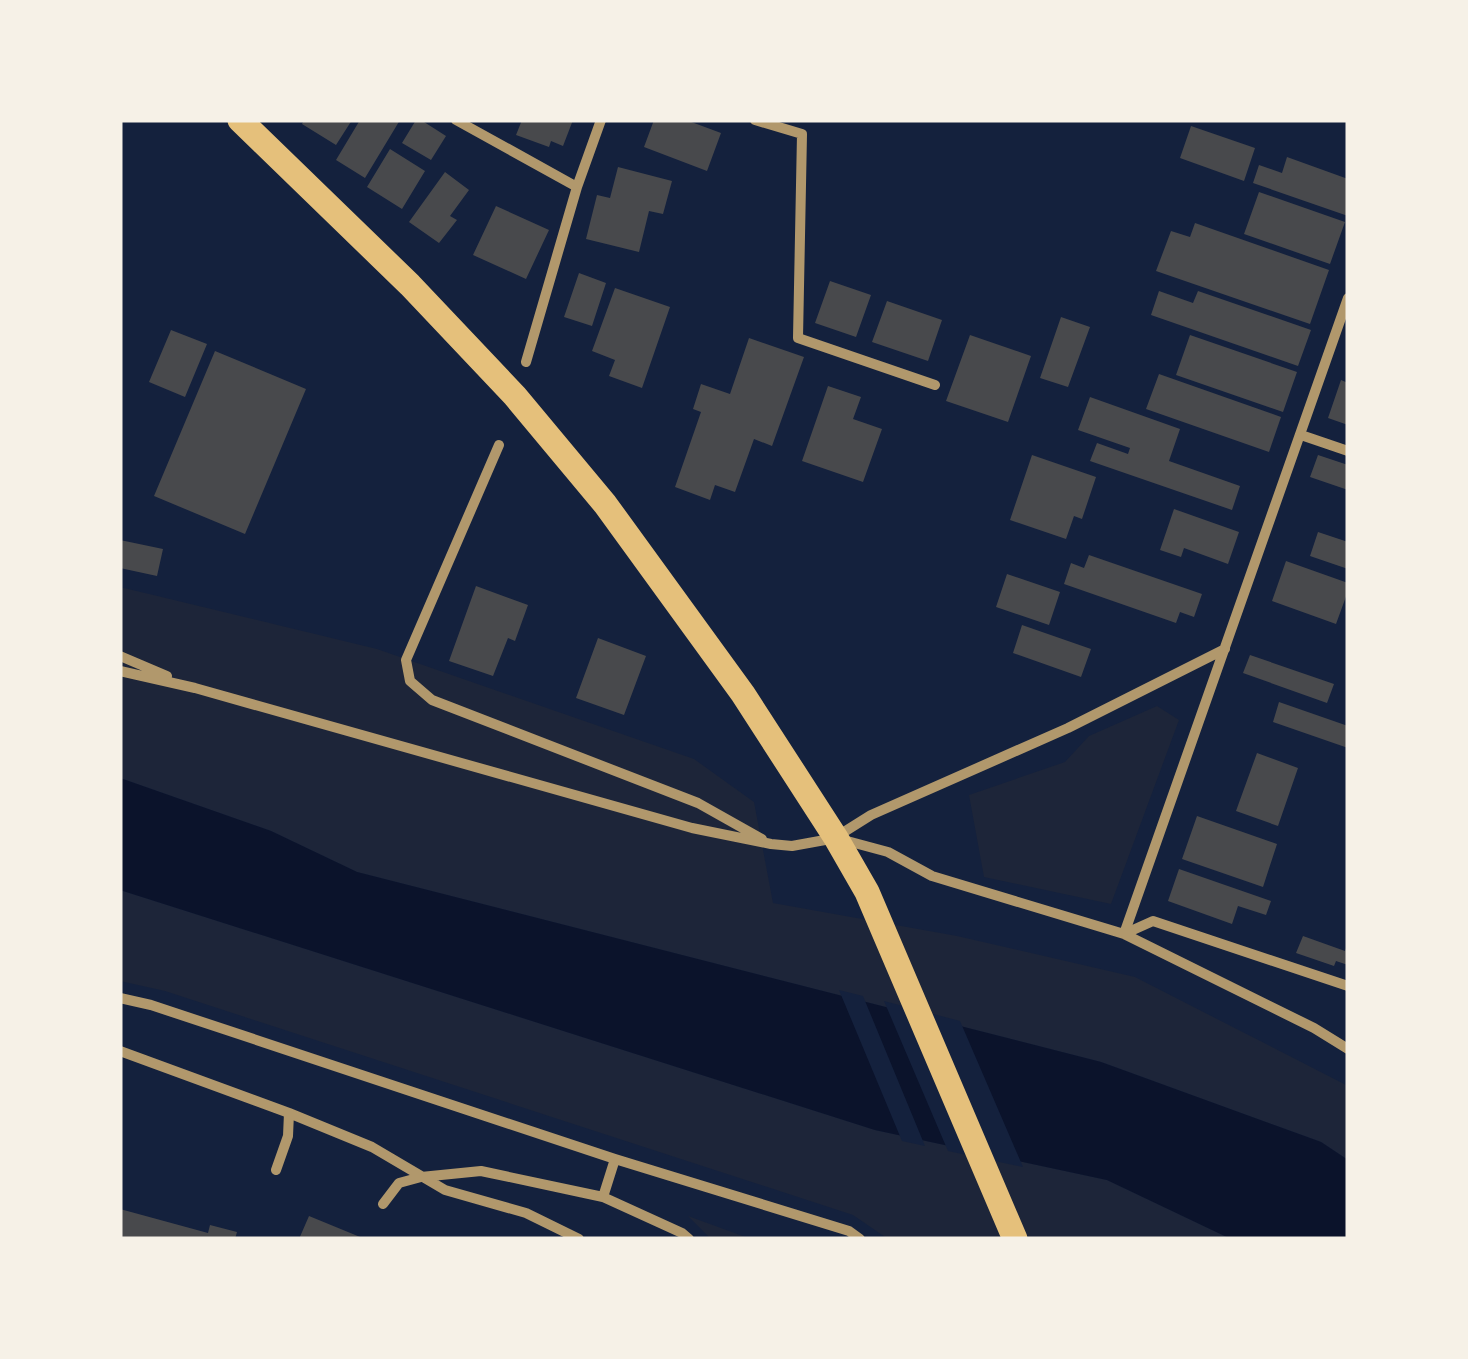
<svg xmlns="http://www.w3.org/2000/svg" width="1468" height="1359" font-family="'Sofia Sans Condensed',sans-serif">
<rect width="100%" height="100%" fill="#14213d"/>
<path fill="#1d2539" d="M 120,587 L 377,649 L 694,759 L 754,802 L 773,903 L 957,936 L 1135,977 L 1348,1086 L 1348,1160 L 1321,1142 L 1101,1062 L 357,872 L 271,831 L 120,778 Z
M 1157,706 L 1179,720 L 1111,904 L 984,877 L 969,795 L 1065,762 L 1089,736 Z
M 120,890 L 875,1130 L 1107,1180 L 1231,1239 L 888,1239 L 853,1215 L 165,991 L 120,981 Z
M 688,1216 L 751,1239 L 711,1239 Z"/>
<path fill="#0b132b" d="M 120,778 L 271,831 L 357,872 L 1101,1062 L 1321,1142 L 1348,1160 L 1348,1239 L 1231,1239 L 1107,1180 L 875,1130 L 120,890 Z"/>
<path fill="#14213d" d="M 839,990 L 863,996 L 925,1146 L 902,1141 Z
M 884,1001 L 960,1021 L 1023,1167 L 948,1151 Z"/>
<path fill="#48494c" d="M 304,120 L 352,120 L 336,145 L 302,124 Z
M 360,120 L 400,120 L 365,178 L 336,160 Z
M 416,120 L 421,120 L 446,136 L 431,160 L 402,143 Z
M 522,120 L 573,120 L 563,146 L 551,141 L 549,147 L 516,135 Z
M 654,120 L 686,120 L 721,133 L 707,171 L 644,147 Z
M 1191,126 L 1255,148 L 1244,181 L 1180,158 Z
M 390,149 L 425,171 L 402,209 L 367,187 Z
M 1287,157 L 1348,179 L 1348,216 L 1253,183 L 1259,165 L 1282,173 Z
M 618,167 L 672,181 L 663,214 L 649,211 L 639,252 L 586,239 L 597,195 L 610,198 Z
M 445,172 L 469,190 L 450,216 L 457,220 L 439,243 L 409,222 Z
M 1259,192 L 1345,222 L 1330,264 L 1244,234 Z
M 496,206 L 549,230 L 526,279 L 473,255 Z
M 1195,223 L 1329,270 L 1310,324 L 1156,271 L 1171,231 L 1190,237 Z
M 579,273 L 606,283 L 592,326 L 564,317 Z
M 830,281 L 871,295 L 856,337 L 815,323 Z
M 615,288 L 670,307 L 642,388 L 609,376 L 615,360 L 592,351 Z
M 1159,291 L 1193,303 L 1198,291 L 1311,330 L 1298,366 L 1151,315 Z
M 887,301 L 942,320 L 928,361 L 872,342 Z
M 1061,317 L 1090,327 L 1068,387 L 1040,378 Z
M 171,330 L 207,344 L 185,397 L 149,382 Z
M 970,335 L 1031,356 L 1008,422 L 946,401 Z
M 1190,335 L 1297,372 L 1283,412 L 1176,375 Z
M 749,338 L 804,357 L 772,446 L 754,439 L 735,492 L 715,485 L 710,500 L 675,487 L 701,412 L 693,409 L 701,384 L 730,394 Z
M 215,351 L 306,389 L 245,534 L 154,496 Z
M 1159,374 L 1281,417 L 1269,452 L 1146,409 Z
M 1341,380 L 1348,383 L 1348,425 L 1328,418 Z
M 828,386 L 861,397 L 853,419 L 882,429 L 863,482 L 802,461 Z
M 1090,397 L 1180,429 L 1169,461 L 1240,486 L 1232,510 L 1090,461 L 1097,443 L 1128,454 L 1130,448 L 1078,430 Z
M 1032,455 L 1096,477 L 1082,519 L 1074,516 L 1066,539 L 1010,520 Z
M 1318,455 L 1348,465 L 1348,490 L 1310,477 Z
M 1174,509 L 1239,532 L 1228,564 L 1184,548 L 1181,557 L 1160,550 Z
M 1318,532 L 1348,542 L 1348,569 L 1310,556 Z
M 120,540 L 163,549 L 157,576 L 120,568 Z
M 1089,555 L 1202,594 L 1194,617 L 1180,612 L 1176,623 L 1064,584 L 1071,563 L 1084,568 Z
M 1286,561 L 1348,583 L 1348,591 L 1336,624 L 1272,601 Z
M 1007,574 L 1060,592 L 1049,625 L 996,607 Z
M 476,586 L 528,605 L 515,641 L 508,638 L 493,676 L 449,661 Z
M 1022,625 L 1091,649 L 1081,677 L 1013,653 Z
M 598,638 L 646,656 L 624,715 L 576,698 Z
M 1250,655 L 1334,684 L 1327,703 L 1243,673 Z
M 1279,702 L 1348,726 L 1348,748 L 1273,722 Z
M 1257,753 L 1298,768 L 1278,826 L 1236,811 Z
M 1197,816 L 1277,844 L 1263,887 L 1182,859 Z
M 1179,869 L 1271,901 L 1266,915 L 1238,906 L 1232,924 L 1168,901 Z
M 1303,936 L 1345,951 L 1348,943 L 1348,965 L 1336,961 L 1334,966 L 1296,953 Z
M 120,1209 L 208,1233 L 210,1225 L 237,1232 L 235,1239 L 120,1239 Z
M 309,1216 L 365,1239 L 299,1239 Z"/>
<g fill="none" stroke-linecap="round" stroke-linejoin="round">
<path stroke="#b1986c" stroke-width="10" d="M 456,120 L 577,187
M 755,120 L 802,134 L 798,338 L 935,385
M 526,362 L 577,187 L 601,120
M 1301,435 L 1348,451
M 499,445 L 406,660 L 410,681 L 432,700 L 698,803 L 762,839
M 120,656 L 167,676
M 120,671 L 195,688 L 692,828 L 771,844 L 792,846 L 836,838 L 888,852 L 932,876 L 1124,934 L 1314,1028 L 1348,1049
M 836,837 L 871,815 L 1068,728 L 1225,649
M 1124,934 L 1348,298
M 1124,934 L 1153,921 L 1348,986
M 120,998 L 151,1005 L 615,1159 L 849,1231 L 860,1239
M 120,1051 L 289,1113 L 288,1136 L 276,1170
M 289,1113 L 372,1147 L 445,1190 L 526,1213 L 579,1239
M 615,1159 L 603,1197 L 682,1233 L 689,1239
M 383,1204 L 399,1183 L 421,1177 L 481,1171 L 603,1197"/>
<path stroke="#e5c07b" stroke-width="25" d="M 240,120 L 410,285 L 515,396 L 605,504 L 743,694 L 836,838 L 867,892 L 1015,1239"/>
</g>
<rect width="1468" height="1359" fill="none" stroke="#f6f1e7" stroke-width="245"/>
</svg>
